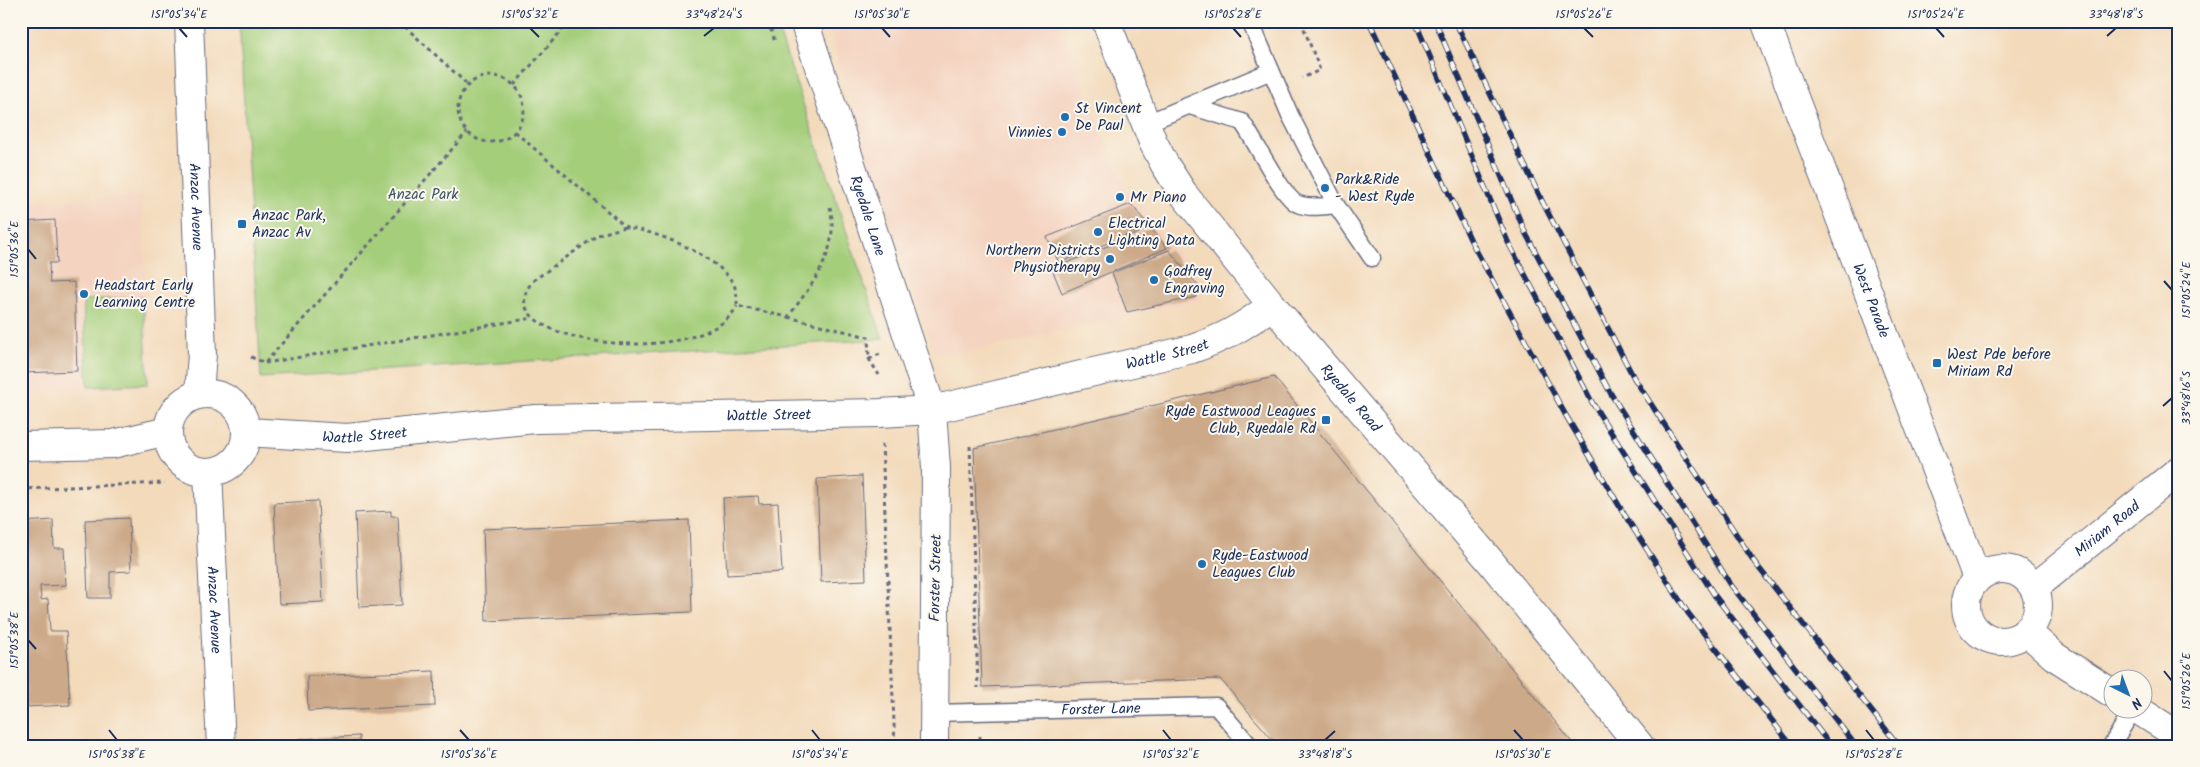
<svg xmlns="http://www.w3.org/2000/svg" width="2200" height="767" font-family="Kalam,sans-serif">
<rect width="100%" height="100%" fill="#fbf7ec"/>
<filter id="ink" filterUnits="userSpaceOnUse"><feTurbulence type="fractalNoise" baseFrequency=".02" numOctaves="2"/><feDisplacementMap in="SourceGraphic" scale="10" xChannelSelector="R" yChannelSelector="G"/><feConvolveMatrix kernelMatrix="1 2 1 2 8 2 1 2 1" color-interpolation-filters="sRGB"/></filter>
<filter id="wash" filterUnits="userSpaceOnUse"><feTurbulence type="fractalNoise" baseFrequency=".0096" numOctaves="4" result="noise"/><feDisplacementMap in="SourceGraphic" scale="20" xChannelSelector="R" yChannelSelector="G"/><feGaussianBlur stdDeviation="1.12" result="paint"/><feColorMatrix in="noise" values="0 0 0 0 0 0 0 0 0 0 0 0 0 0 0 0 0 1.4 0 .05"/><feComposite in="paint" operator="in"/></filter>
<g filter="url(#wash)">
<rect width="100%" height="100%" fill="#f3dabb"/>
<path fill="#f4d3c0" d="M 826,21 L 1059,21 L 1111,155 L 1126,188 L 1205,287 L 1201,300 L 969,351 L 935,354 L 891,226 Z
M 142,196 L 151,387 L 21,393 L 21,202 Z"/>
<path fill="#a4ce7a" stroke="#607e6c" d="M 239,21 L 775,21 L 883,339 L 261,378 Z
M 143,297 L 148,384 L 88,387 L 83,300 Z"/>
<g id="blocks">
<path fill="#cca988" d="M 1131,204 L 1149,226 L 1059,263 L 1047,237 Z
M 55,220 L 57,263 L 49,263 L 50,283 L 74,282 L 77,371 L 21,373 L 21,222 Z
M 1151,228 L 1167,248 L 1062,293 L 1052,269 Z
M 1169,250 L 1199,287 L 1196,297 L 1127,312 L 1112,273 Z
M 1274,377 L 1575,746 L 1278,746 L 1220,679 L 982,687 L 974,448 Z
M 862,476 L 866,580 L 821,582 L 817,479 Z
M 758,496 L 759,504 L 778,503 L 782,572 L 727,575 L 723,498 Z
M 318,501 L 323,602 L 279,604 L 274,503 Z
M 391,511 L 391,516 L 398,516 L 402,605 L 359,607 L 355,513 Z
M 129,518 L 131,571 L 110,572 L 110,598 L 88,598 L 85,520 Z
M 53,520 L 54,548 L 64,548 L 66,585 L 40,586 L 41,600 L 48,599 L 50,631 L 66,631 L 70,705 L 24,707 L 21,600 L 24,600 L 24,586 L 21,586 L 21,522 Z
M 689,520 L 692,612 L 486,621 L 483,529 Z
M 434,671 L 435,706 L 308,711 L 307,676 Z
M 359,736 L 359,746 L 298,746 L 298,739 Z"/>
</g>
</g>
<g filter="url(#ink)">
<use href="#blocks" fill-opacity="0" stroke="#676b7f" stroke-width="1"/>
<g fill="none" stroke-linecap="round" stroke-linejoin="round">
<g stroke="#676b7f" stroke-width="19">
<g id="service">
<path d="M 1250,21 L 1290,115 L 1336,205 L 1372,258"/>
<path d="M 1190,106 L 1242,122 C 1254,138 1283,199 1298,204 C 1310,209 1324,206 1336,205"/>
<path d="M 1147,123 L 1271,71"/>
<path id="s1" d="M 933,713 L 1216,706 L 1250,746"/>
<path d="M 2111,746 L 2133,710"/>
</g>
</g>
<g stroke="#676b7f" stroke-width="30">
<g id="minor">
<path id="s2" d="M 189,21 L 202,354 L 199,394"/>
<path id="s3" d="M 804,21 L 932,410 L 936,468 L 934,746"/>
<path d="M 1106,21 L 1153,142 L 1165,165 L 1185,196 L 1272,305"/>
<path id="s4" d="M 208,472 L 221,746"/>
<path id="s5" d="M 2034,588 L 2179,470"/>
</g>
</g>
<g stroke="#676b7f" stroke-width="30">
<g id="tertiary">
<path id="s6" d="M 1765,21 L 1977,578"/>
<circle cx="207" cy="433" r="39"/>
<path id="s7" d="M 246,432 L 347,438 L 535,419 L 880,413 L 932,410 L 1192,349 C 1224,338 1245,326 1272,305 L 1491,562 L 1640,746"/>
<path d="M 21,446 L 113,444 L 167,431"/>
<circle cx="2002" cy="605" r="36"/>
<path d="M 2026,631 L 2054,656 L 2112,693"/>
<path d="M 2138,710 L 2179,736"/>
</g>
</g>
<path stroke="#676b7f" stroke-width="3" stroke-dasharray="4 4" stroke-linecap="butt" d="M 399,21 L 468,85
M 768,21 L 775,42
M 1301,21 L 1320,70 L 1302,78
M458 109a33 33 0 1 1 66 0a33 33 0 1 1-66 0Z
M 514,85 L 570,21
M 515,132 L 626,227 C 657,232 715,254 733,283 C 737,290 737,298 737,306 L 788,317 C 813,283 840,252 830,207
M 625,227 L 598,235 L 534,280 C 476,343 703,373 737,306
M 788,317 L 868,337 L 869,359 L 879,375
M 251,357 L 265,363 L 467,132
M 869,359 L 880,354
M 265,363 L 533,318
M 882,444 L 895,746
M 970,446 L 978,688
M 21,489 L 165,483
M 980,736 L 980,746"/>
<use href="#service" stroke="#fff" stroke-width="16"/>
<use href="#minor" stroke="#fff" stroke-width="28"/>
<use href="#tertiary" stroke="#fff" stroke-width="28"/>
<g stroke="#1b2f5e" stroke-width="5.5">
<path id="rail" d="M 1369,21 L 1471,241 L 1565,414 L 1624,514 L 1688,613 L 1792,746
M 1415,21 L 1508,242 L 1593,404 L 1715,596 L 1831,746
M 1435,21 L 1525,232 L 1611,394 L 1731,585 L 1856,746
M 1455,21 L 1543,203 L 1634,378 L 1755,563 L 1899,746"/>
</g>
<use href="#rail" stroke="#fbf7ec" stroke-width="4" stroke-dasharray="11" stroke-linecap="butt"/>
</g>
</g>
<path fill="none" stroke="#1b2f5e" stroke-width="2" d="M 179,28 L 187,37M 530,28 L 539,37M 882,28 L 890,37M 1233,28 L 1241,37M 1584,28 L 1593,37M 1936,28 L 1944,37M 704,36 L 714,28M 2107,36 L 2116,28M 28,249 L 36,259M 2164,281 L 2172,290M 2163,406 L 2172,398M 28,640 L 36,649M 2164,671 L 2172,681M 109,730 L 117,740M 460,730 L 469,740M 812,730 L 820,740M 1163,730 L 1171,740M 1514,730 L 1523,740M 1866,730 L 1874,740M 1325,740 L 1335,731"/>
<g fill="#1f6fb2" stroke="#fbf7ec" stroke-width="2">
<circle cx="1065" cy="117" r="5"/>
<circle cx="1062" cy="132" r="5"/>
<circle cx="1325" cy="188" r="5"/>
<circle cx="1120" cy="197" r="5"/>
<rect x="237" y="219" width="10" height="10" rx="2.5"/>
<circle cx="1098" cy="232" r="5"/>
<circle cx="1110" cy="259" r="5"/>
<circle cx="1154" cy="280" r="5"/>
<circle cx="84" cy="294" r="5"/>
<rect x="1932" y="358" width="10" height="10" rx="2.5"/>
<rect x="1321" y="415" width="10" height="10" rx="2.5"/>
<circle cx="1202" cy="564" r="5"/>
</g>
<g text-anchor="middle" stroke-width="4" stroke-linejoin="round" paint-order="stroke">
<g font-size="15" fill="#1b2f5e" stroke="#fbf7ec" text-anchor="start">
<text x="1075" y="113">St Vincent<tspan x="1075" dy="17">De Paul</tspan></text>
<text x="1052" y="137" text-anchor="end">Vinnies</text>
<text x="1335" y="184">Park&amp;Ride<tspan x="1335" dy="17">- West Ryde</tspan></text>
<text x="1130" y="202">Mr Piano</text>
<text x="252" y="220">Anzac Park,<tspan x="252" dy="17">Anzac Av</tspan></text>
<text x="1108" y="228">Electrical<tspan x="1108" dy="17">Lighting Data</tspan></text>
<text x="1100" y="255" text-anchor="end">Northern Districts<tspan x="1100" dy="17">Physiotherapy</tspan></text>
<text x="1164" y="276">Godfrey<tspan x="1164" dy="17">Engraving</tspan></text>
<text x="94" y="290">Headstart Early<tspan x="94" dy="17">Learning Centre</tspan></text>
<text x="1947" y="359">West Pde before<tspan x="1947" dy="17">Miriam Rd</tspan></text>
<text x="1316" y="416" text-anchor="end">Ryde Eastwood Leagues<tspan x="1316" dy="17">Club, Ryedale Rd</tspan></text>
<text x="1212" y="560">Ryde-Eastwood<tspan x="1212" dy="17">Leagues Club</tspan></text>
</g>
<g font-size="15" fill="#3d5765" stroke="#fbf7ec">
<text x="423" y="199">Anzac Park</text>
</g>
<g font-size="15" fill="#1b2f5e" stroke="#fbf7ec">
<text dy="5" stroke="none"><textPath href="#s2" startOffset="186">Anzac Avenue</textPath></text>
<text dy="5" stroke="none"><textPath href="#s3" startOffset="205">Ryedale Lane</textPath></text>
<text dy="5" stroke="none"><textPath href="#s6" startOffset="299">West Parade</textPath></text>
<text dy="5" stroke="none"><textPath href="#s7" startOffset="929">Wattle Street</textPath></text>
<text dy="5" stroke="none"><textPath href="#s7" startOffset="1168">Ryedale Road</textPath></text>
<text dy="5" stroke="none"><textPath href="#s7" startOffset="524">Wattle Street</textPath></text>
<text dy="5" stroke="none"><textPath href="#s7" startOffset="119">Wattle Street</textPath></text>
<text dy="5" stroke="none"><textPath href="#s5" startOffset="94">Miriam Road</textPath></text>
<text transform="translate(935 578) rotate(-89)" y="5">Forster Street</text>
<text dy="5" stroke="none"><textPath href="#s4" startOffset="138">Anzac Avenue</textPath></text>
<text dy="5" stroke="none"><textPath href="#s1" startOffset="168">Forster Lane</textPath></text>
</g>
</g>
<rect width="2200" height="767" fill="none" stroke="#fbf7ec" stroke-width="55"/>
<g transform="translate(2128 694) rotate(138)"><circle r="24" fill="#fbf7ec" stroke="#a1a7b3"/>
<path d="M0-4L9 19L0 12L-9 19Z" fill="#1f6fb2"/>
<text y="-8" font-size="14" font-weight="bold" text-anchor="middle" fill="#1b2f5e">N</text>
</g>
<rect x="28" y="28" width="2144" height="712" fill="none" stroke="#1b2f5e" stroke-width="2"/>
<g font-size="12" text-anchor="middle" fill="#1b2f5e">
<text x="179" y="18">151°05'34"E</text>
<text x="530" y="18">151°05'32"E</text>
<text x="714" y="18">33°48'24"S</text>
<text x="882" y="18">151°05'30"E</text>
<text x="1233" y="18">151°05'28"E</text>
<text x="1584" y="18">151°05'26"E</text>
<text x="1936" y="18">151°05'24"E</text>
<text x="2116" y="18">33°48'18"S</text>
<text transform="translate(14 249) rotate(-90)" y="4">151°05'36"E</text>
<text transform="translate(2186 290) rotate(-90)" y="4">151°05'24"E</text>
<text transform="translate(2186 398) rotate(-90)" y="4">33°48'16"S</text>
<text transform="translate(14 640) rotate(-90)" y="4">151°05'38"E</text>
<text transform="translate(2186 681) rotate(-90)" y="4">151°05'26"E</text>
<text x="117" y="758">151°05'38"E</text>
<text x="469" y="758">151°05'36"E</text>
<text x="820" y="758">151°05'34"E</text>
<text x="1171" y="758">151°05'32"E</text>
<text x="1325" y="758">33°48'18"S</text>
<text x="1523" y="758">151°05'30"E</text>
<text x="1874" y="758">151°05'28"E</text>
</g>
</svg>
